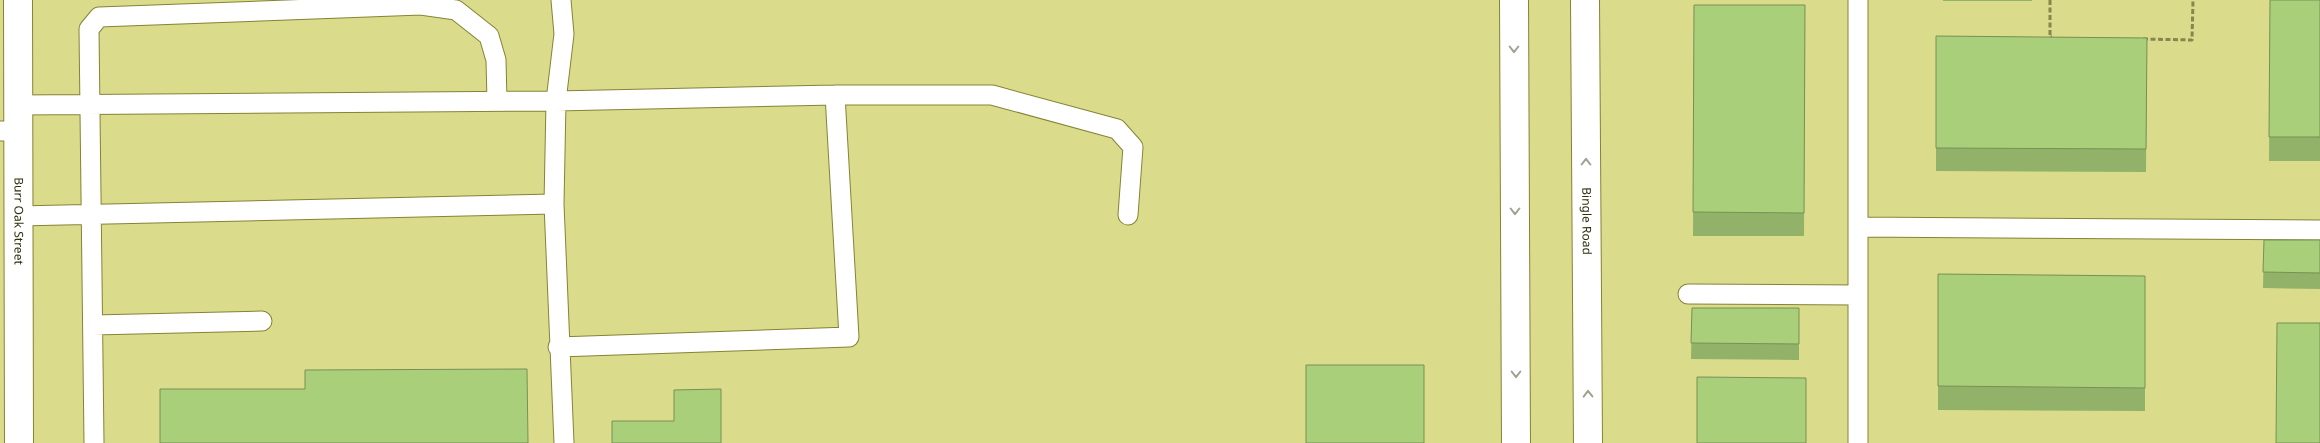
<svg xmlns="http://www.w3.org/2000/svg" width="2320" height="443" font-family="'Noto Sans',sans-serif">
<rect width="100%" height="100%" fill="#dbdb8c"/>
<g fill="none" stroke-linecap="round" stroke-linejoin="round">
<g stroke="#858335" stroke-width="21">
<path id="lane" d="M 561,0 L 564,34 L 556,101 L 554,204 L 564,443
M 1858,0 L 1858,227 L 2320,230
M 18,105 L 556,101 L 835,95 L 992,95 L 1117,129 L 1133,147 L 1128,215
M 0,131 L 18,131
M 18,216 L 554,204
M 1858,227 L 1858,443
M 1688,294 L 1858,295
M 93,325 L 262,321
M 558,347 L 849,337 L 835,95
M 94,443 L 89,29 L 99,17 L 421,5 L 456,10 L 489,36 L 496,60 L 497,101"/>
</g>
<g stroke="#858335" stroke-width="30">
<g id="street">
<path id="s1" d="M 18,0 L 19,443"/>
</g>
</g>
<g stroke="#858335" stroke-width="30">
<g id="primary">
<path d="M 1514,0 L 1516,443"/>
<path id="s2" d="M 1585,0 L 1588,443"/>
</g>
</g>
<path stroke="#86864d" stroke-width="3" stroke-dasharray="5 2.5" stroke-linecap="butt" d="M 2050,0 L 2050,37 L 2052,37
M 2143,39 L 2192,40 L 2193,0"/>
<use href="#lane" stroke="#fff" stroke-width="19"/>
<use href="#street" stroke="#fff" stroke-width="28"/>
<use href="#primary" stroke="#fff" stroke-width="28"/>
</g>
<path fill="#92b269" d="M 1943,0 L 2032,0 L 2032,1 L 1943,1 Z
M 2270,0 L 2320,0 L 2320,161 L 2269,161 Z
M 1694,5 L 1805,5 L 1804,236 L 1693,236 Z
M 1936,36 L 2147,38 L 2146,172 L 1936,171 Z
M 2264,240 L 2320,240 L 2320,289 L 2263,288 Z
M 1938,274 L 2145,276 L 2145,411 L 1938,410 Z
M 1692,308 L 1799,308 L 1799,360 L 1691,359 Z"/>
<path fill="#aacf7a" stroke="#779155" d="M 2270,0 L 2320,0 L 2320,137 L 2269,137 Z
M 1694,5 L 1805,5 L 1804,213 L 1693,212 Z
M 1936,36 L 2147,38 L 2146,149 L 1936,148 Z
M 2264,240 L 2320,240 L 2320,273 L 2263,272 Z
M 1938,274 L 2145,276 L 2145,388 L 1938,386 Z
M 1692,308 L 1799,308 L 1799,344 L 1691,343 Z
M 2277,323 L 2320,323 L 2320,443 L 2276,443 Z
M 1306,365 L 1424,365 L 1424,443 L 1306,443 Z
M 527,369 L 528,443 L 160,443 L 160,389 L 305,389 L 305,370 Z
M 1697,377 L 1806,378 L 1806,443 L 1697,443 Z
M 721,389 L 721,443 L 612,443 L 612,421 L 674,421 L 674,390 Z"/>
<defs><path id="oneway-chevron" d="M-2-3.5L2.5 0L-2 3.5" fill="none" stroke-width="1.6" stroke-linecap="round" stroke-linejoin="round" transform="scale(1.25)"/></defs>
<g stroke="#a1a192">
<use href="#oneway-chevron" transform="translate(1514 49) rotate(90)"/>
<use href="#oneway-chevron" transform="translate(1586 162) rotate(-90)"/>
<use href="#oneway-chevron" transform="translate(1515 211) rotate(90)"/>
<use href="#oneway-chevron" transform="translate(1516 374) rotate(90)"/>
<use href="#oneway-chevron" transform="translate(1588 394) rotate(-91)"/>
</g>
<g text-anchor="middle" stroke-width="4.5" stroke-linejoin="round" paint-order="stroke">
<g font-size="12" fill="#2e2e0d" stroke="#e8e898">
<text dy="4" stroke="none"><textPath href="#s1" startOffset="221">Burr Oak Street</textPath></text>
<text dy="4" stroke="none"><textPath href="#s2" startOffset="221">Bingle Road</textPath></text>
</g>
</g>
</svg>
